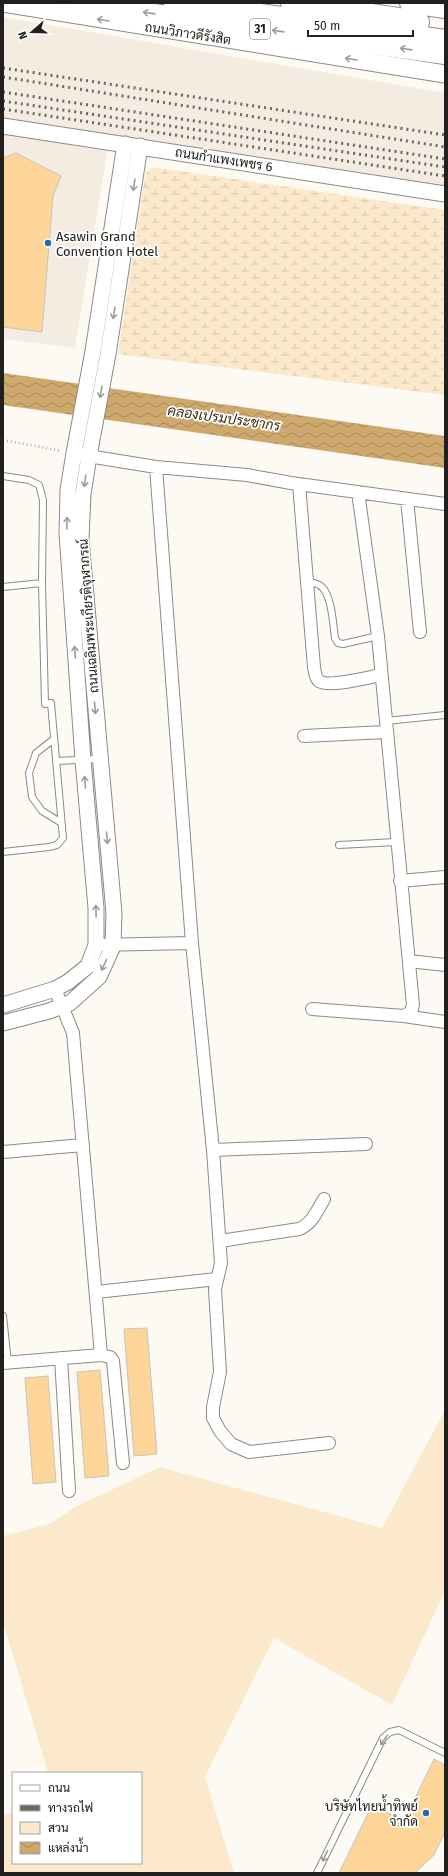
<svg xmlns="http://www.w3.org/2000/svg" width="448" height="1876" font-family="'Fira Sans',Sarabun,sans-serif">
<defs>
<pattern id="wetland-marsh" width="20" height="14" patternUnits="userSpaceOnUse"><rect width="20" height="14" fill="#fce9cb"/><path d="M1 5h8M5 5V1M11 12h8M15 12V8" fill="none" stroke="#d8c8ae"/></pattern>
<pattern id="water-waves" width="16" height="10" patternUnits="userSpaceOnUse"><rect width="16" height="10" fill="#cea86c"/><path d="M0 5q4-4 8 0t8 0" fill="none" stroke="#a78858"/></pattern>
</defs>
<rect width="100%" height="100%" fill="#fdfaf4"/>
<path fill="#f4ece1" d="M 3,17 L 445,93 L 445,193 L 108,147 L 75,348 L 3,339 Z"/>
<path fill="#fce9cb" d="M 445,1410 L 445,1591 L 392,1705 L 274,1638 L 205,1777 L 234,1873 L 3,1873 L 3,1816 L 13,1812 L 13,1863 L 141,1863 L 141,1773 L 48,1773 L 3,1622 L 3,1536 L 50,1524 L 75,1507 L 160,1467 L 382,1528 Z"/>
<path fill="url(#wetland-marsh)" d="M 151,167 L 445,210 L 445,395 L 118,354 L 145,175 Z"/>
<path fill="url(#water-waves)" d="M 3,373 L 445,436 L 445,468 L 3,405 Z"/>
<path fill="#fdd598" stroke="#c8c4c0" d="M 16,153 L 61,176 L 53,196 L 42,332 L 3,327 L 3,158 Z
M 147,1328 L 157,1454 L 134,1456 L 124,1329 Z
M 100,1370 L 109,1476 L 85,1478 L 77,1372 Z
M 48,1376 L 56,1482 L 33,1484 L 25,1378 Z
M 434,1759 L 445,1765 L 445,1832 L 434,1855 L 415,1873 L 339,1873 L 372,1805 L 404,1821 Z"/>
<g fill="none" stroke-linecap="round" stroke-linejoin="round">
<g stroke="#8d8a85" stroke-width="8">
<path id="service" d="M 3,476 L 29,480 L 39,485 L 43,500 L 42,583 L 45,704 L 51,703 L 63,838 L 57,845 L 49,847 L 3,852
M 307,582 C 311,583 316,583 319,585 C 332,591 333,625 335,638 L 338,643 L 343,644 L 378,636
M 3,587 L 42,583
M 386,721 L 445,715
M 54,739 L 36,753 L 29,773 L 32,797 L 42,811 L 60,822
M 56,761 L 99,759
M 339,845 L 396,842
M 3,1316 L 8,1363
M 317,1873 L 383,1738 L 390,1732 L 399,1730 L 445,1753"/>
</g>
<g stroke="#8d8a85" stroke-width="14">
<path id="minor" d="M 82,455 L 156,467 L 247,475 L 291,483 L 445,504
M 156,467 L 192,943 L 213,1150 L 221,1263 L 215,1289 L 220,1372 L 213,1407 L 213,1418 L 220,1431 L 231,1444 L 249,1452 L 329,1443
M 299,484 L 314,667 C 315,672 315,678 319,681 C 328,688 369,677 381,675
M 407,499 L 420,632
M 304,736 L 386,732
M 400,881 L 445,877
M 96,945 L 192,943
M 409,961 L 445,965
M 312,1009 L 404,1016 L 411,1012 L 413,1005 L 378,636 L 358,492
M 404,1016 L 445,1022
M 213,1150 L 366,1144
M 3,1152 L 83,1145
M 220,1241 L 299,1229 C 312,1224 317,1211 324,1199
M 96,1292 L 217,1279
M 101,1355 L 110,1357 L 113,1361 L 123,1463
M 61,1358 L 69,1491
M 3,1363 L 101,1355 L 73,1033 L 55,989"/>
</g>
<g stroke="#8d8a85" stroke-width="17">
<path id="tertiary" d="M 3,126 L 445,194
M 3,1005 L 55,989 L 68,982 L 88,966 L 96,945 L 96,908 L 83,760 L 67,533 L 68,490 L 74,453 L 93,351 L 125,144
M 3,1023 L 49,1011 L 70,1003 L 99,977 L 113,946 L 114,913 L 81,539 L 83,494 L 89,456 L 108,354 L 140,146"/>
</g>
<g stroke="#8d8a85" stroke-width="19">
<path id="secondary" d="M 3,3 L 445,74"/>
</g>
<g stroke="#8d8a85" stroke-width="22">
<path id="trunk" d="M 74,3 L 445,54
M 410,3 L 445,8"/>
</g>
<g stroke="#8d8a85" stroke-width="24">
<path id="motorway" d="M 175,3 L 445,41
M 292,3 L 418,22"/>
</g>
<path stroke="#aca9a5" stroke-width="2.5" stroke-dasharray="1 3" stroke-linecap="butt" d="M 3,440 L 62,451"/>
<use href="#service" stroke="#fff" stroke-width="6"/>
<use href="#minor" stroke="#fff" stroke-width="12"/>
<use href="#tertiary" stroke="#fff" stroke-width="15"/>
<use href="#secondary" stroke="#fff" stroke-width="17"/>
<use href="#trunk" stroke="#fff" stroke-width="20"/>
<use href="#motorway" stroke="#fff" stroke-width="22"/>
<path stroke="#6a6965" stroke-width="3" stroke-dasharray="2 4" stroke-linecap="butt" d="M 3,68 L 445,135
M 3,77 L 445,147
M 3,92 L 445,159
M 3,101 L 445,167
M 3,109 L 445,176"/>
</g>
<defs><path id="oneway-shaft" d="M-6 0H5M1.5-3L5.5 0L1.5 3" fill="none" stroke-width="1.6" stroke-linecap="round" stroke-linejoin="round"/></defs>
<g stroke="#9b9b9a">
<use href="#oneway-shaft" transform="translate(149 13) rotate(-172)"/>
<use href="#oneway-shaft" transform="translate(103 20) rotate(-171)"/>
<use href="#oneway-shaft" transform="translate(278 31) rotate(-172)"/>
<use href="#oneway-shaft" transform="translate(406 49) rotate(-172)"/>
<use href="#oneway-shaft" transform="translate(351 59) rotate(-171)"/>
<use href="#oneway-shaft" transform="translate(134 185) rotate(99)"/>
<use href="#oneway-shaft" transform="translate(114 313) rotate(99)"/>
<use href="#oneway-shaft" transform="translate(101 392) rotate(100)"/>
<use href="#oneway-shaft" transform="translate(85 481) rotate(98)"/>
<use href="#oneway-shaft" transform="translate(67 523) rotate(-88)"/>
<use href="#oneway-shaft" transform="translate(75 652) rotate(-94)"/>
<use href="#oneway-shaft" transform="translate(95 708) rotate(85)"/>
<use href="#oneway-shaft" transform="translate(85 782) rotate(-95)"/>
<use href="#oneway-shaft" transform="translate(107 838) rotate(85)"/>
<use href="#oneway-shaft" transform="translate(96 911) rotate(-91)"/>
<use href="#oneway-shaft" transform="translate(104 965) rotate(115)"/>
<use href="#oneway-shaft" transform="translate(384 1740) rotate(125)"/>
<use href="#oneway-shaft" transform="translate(325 1856) rotate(116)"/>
</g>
<g fill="#236da1" stroke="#fff" stroke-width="1.5">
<circle cx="48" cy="243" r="4"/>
<circle cx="426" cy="1813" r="4"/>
</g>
<g text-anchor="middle" stroke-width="3.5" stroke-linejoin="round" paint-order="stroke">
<rect fill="#fff" stroke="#646362" stroke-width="1" x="250" y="19" width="20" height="20" rx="3"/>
<g font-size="12" font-weight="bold" fill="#21201e">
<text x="260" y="33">31</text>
</g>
<g font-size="13" fill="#21201e" stroke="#fff">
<text transform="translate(188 33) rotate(9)" y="5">ถนนวิภาวดีรังสิต</text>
<text transform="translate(224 159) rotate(9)" y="5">ถนนกำแพงเพชร 6</text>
<text transform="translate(88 616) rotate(-94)" y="5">ถนนเฉลิมพระเกียรติจุฬาภรณ์</text>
</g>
<g font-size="13" fill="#21201e" stroke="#fff" text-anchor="start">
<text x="56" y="241">Asawin Grand<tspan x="56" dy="15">Convention Hotel</tspan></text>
<text x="418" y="1811" text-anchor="end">บริษัทไทยน้ำทิพย์<tspan x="418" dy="15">จำกัด</tspan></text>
</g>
<g font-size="14" font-style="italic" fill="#3e2e13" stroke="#fff">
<text transform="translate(224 418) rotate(8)" y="5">คลองเปรมประชากร</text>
</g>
</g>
<rect width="448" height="1876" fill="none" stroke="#21201e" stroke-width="8"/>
<rect x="12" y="1772" width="130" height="92" fill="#ffffff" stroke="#a6a6a5"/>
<rect x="20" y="1785" width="20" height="6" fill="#ffffff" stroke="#a6a6a5"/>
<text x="48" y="1792" font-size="12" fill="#21201e">ถนน</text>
<rect x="20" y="1805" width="20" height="6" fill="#6a6965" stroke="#a6a6a5"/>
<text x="48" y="1812" font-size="12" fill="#21201e">ทางรถไฟ</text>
<rect x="20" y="1822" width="20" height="12" fill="#fce9cb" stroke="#a6a6a5"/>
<text x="48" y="1832" font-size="12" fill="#21201e">สวน</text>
<rect x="20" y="1842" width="20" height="12" fill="url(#water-waves)" stroke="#a6a6a5"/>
<text x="48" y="1852" font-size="12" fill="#21201e">แหล่งน้ำ</text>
<g transform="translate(32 32) rotate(250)" stroke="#ffffff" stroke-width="3" paint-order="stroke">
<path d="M0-3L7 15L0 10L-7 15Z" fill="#21201e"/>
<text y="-6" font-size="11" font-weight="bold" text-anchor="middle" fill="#21201e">N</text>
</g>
<path d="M308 30v6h105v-6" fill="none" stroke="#21201e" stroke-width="2"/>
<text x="314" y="30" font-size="12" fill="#21201e" stroke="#ffffff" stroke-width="3" paint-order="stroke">50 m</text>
</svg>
